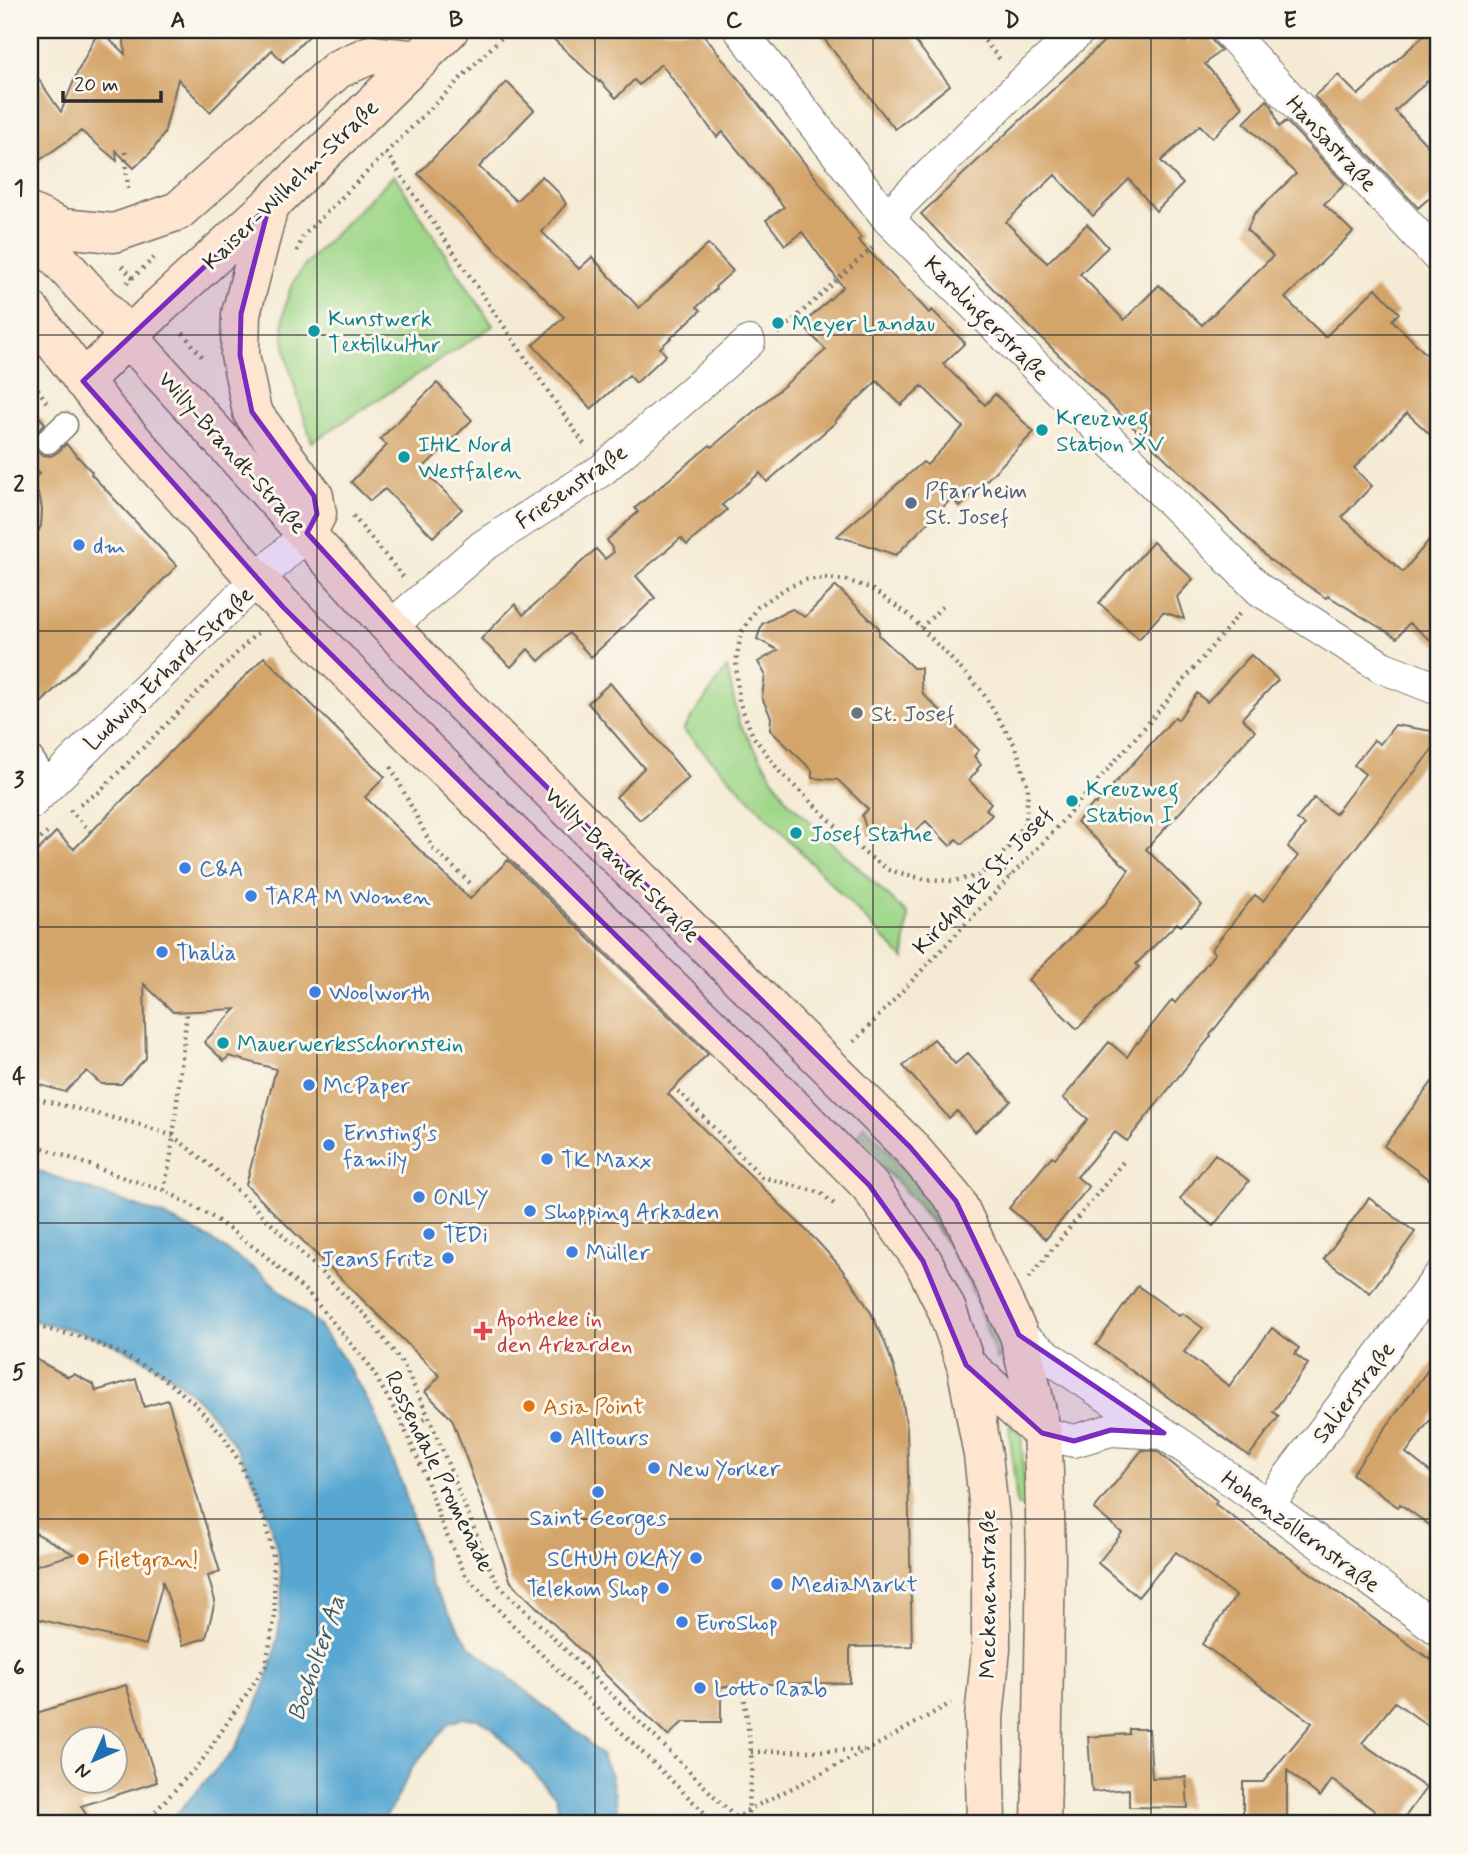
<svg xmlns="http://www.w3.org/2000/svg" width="1468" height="1854" font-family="Mynerve,sans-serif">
<rect width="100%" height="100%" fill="#fbf7ec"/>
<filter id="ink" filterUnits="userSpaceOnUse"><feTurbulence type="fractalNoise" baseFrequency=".0143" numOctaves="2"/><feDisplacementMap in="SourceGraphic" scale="14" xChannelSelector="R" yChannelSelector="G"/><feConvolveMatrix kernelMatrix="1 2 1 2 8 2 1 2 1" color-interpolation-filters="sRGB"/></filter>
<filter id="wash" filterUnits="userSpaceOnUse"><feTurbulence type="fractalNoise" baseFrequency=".00686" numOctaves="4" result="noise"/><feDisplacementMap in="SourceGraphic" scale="28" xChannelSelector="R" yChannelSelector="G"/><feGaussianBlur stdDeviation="1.57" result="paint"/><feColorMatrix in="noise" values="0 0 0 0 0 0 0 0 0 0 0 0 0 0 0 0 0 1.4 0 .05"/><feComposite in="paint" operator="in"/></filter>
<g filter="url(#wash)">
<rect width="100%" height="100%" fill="#f5ebd5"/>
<path fill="#9fd789" stroke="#65815a" stroke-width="2" d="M 394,175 L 493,326 L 312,442 C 302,408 288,373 284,338 C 278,285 307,262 341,228 C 358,210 376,192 394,175 Z
M 727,668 L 739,723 L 787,800 L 908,915 L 904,959 L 683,730 Z
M 864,1125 L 929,1196 L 976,1280 L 1004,1353 L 997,1360 C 988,1334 980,1308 969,1284 C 944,1227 900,1183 855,1142 Z
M 1009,1425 L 1021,1433 L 1026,1508 L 1017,1505 Z"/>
<path fill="#59a7d2" stroke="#42697e" stroke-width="2" d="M 30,1168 L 164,1216 L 210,1239 L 262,1274 L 319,1326 L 343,1358 L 373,1410 L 404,1489 L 432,1586 L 470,1646 L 581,1735 L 601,1755 L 611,1775 L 620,1824 L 559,1824 L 560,1815 L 556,1797 L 544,1783 L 489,1725 L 478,1719 L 463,1718 L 449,1723 L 413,1766 L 392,1808 L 379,1824 L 167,1824 C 183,1807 198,1790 213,1773 C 220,1765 229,1757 235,1749 C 239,1741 243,1733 247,1725 C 267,1686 278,1652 281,1608 C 287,1532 242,1434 183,1386 C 159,1366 129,1350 100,1339 C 80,1331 58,1327 38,1322 L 30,1318 Z"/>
<g id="blocks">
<path fill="#d4a56a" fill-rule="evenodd" d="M 99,30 L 125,54 L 123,30 L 315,30 L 283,62 L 272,50 L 210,112 L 178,79 L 164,134 L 152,151 L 134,168 L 116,151 L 117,161 L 81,131 L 30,167 L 30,67 L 61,112 L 78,71 Z
M 544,30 L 700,30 L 810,170 L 861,238 L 858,240 L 908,292 L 909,291 L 929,313 L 932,310 L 965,343 L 943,364 L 985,405 L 995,394 L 1034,432 L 960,507 L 952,498 L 896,555 L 864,544 L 837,536 L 923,462 L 927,465 L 963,427 L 922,386 L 901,405 L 877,381 L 835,421 L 836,422 L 767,482 L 760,473 L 722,505 L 727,510 L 687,545 L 681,538 L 636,576 L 655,598 L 591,657 L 569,633 L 539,661 L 528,649 L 511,667 L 481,639 L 515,604 L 523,615 L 596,549 L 605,559 L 614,552 L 607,540 L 638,512 L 635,508 L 710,445 L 712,447 L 826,350 L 802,325 L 843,287 L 802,232 L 785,245 L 766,220 L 784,207 L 723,132 L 717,137 L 661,64 L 639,85 L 634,80 L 616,98 L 600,81 L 599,82 Z
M 817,30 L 906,30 L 950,85 L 895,129 Z
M 1116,30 L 1174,30 L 1185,42 L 1199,30 L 1209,30 L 1209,35 L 1213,42 L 1221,50 L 1205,64 L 1243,107 L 1212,138 L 1200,125 L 1161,161 L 1183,184 L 1156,211 L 1129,179 L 1093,216 L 1055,175 L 1006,222 L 1047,263 L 1087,224 L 1108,247 L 1080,274 L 1124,320 L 1159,285 L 1202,325 L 1273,256 L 1247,230 L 1254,214 L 1296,174 L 1244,123 L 1267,100 L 1272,106 L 1279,127 L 1286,121 L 1345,184 L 1324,204 L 1353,232 L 1285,298 L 1325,337 L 1376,288 L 1399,313 L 1392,320 L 1438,366 L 1438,442 L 1407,413 L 1354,468 L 1372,486 L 1342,517 L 1403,572 L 1438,529 L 1438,646 L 1409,623 L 1397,638 L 1328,596 L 1326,598 L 1270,560 L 1030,327 L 921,214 Z
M 1430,30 L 1438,30 L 1438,71 L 1395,111 L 1438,157 L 1438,190 L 1418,208 L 1314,96 L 1338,75 L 1358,95 Z
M 507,82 L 534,110 L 479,167 L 516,201 L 542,176 L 560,194 L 566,204 L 542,232 L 579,269 L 592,257 L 639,308 L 708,244 L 733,271 L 715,287 L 716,289 L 697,307 L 701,310 L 660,348 L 666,355 L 636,383 L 629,375 L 591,409 L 533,345 L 564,317 L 418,174 Z
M 437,383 L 472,420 L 422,469 L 462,509 L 433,537 L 385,489 L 370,501 L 351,482 L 387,445 L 380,439 Z
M 30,407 L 45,423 L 34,436 L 33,444 L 37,451 L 43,455 L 51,456 L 58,452 L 66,444 L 92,472 L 91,474 L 177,566 L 30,714 L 30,547 L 41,526 L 42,510 L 40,497 L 31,481 L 40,473 L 30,462 Z
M 1153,542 L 1193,579 L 1177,597 L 1184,619 L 1163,612 L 1139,639 L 1099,603 Z
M 836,586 L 879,628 L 879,635 L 913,668 L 921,668 L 921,683 L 923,694 L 979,750 L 974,756 L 981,765 L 977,769 L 978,770 L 969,780 L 991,803 L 986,809 L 992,815 L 962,844 L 956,839 L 950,846 L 926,821 L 910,836 L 902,829 L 889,843 L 868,835 L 862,815 L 868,809 L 838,780 L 812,778 L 812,770 L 770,730 L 771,717 L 762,698 L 765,674 L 758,662 L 778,650 L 757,639 L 762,624 L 792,609 L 805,617 Z
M 1251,655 L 1278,680 L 1242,718 L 1255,731 L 1146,849 L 1202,905 L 1181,926 L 1177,923 L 1136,964 L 1139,967 L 1077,1029 L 1028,980 L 1105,904 L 1129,870 L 1077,822 L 1094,803 L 1096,804 L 1175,717 L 1178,720 L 1197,693 L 1207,702 Z
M 264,657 L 385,777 L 365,797 L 470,899 L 508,860 L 708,1054 L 668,1094 L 816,1240 L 837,1263 L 855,1287 L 871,1313 L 884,1340 L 894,1368 L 902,1398 L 907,1428 L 912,1646 L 850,1647 L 850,1683 L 758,1684 L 721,1687 L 721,1722 L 683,1722 L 668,1736 L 511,1582 L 452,1419 L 425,1392 L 440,1376 L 246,1185 L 276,1069 L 229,1056 L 224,1061 L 204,1042 L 236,1009 L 173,1012 L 144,984 L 146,1058 L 121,1084 L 101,1084 L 87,1071 L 65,1092 L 30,1082 L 30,859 L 56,832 L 74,849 Z
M 610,683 L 689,778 L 640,820 L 616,797 L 644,768 L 588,703 Z
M 1395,725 L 1438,732 L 1438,742 L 1210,1035 L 1211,1036 L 1127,1141 L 1115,1132 L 1077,1177 L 1089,1187 L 1046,1239 L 1009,1208 L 1052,1156 L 1055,1158 L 1088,1119 L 1063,1098 L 1109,1042 L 1127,1057 L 1137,1042 L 1138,1043 L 1172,1000 L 1175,1003 L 1215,953 L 1211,950 L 1255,895 L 1263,901 L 1298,856 L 1288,847 L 1305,825 L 1297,819 L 1314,798 L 1335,814 L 1365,774 L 1354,765 L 1374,740 L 1380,744 Z
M 934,1039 L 955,1064 L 968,1053 L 1011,1101 L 975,1132 L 957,1111 L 949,1118 L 903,1066 Z
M 1438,1074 L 1438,1186 L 1384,1146 Z
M 1215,1154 L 1249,1181 L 1213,1226 L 1180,1199 Z
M 1369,1198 L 1415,1232 L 1370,1293 L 1324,1259 Z
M 1138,1286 L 1179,1316 L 1182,1313 L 1203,1328 L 1184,1352 L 1229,1386 L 1272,1328 L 1299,1348 L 1295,1354 L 1308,1364 L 1273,1412 L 1279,1416 L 1249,1456 L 1096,1345 Z
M 30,1356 L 68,1377 L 74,1374 L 94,1385 L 96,1391 L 136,1379 L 144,1407 L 168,1400 L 220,1572 L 208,1576 L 215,1601 L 206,1638 L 183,1645 L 163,1582 L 146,1645 L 30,1617 L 30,1567 L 74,1554 L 30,1530 Z
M 1438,1356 L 1438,1409 L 1406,1453 L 1438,1478 L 1438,1531 L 1400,1504 L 1398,1507 L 1352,1474 Z
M 1142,1450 L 1157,1451 L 1217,1501 L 1215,1504 L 1438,1665 L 1438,1733 L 1395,1702 L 1362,1743 L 1426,1788 L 1400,1824 L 1393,1824 L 1332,1780 L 1320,1797 L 1287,1770 L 1287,1824 L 1243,1824 L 1243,1782 L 1263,1782 L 1312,1723 L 1202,1644 L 1236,1596 L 1176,1552 L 1138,1597 L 1098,1563 L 1122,1533 L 1094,1509 Z
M 126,1685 L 157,1782 L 81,1806 L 92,1824 L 30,1824 L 30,1715 ZM 74,1739 L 116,1739 L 116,1781 L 74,1781 Z
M 1129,1729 L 1149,1729 L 1152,1778 L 1186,1777 L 1188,1808 L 1129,1807 L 1129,1789 L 1092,1792 L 1088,1737 L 1129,1734 Z"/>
</g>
</g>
<g filter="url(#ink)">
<use href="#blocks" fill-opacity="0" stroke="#726e66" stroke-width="2"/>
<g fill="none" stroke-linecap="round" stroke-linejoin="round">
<g stroke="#726e66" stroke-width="27">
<path id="pedestrian" d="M 48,441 L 65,425
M 30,757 L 49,785"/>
</g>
<g stroke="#726e66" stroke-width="34">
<path id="minor" d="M 740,30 L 889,220 L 1260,590 L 1382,667 L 1438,689
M 1227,30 L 1438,257
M 889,220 L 900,204 L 1020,85 L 1080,30
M 390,627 L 483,546 L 602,470 L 749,342
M 30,804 L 235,601 L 307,533
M 1019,1335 C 1073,1376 1131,1411 1187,1449 C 1272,1507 1355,1569 1438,1629
M 1042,1433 L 1074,1441 L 1111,1430 L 1162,1433
M 1267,1506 L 1438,1278"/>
</g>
<g stroke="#726e66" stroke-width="41">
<path id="secondary" d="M 269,206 L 241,314 L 240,355 L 252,412 L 314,496 L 317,514 L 307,533
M 30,213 L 62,228 L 114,233 L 178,211 L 338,69 L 370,55 L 420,60
M 30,224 L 53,253 L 390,627 L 462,703 L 910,1147 L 956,1201 L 1019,1335 L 1042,1433 L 1044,1472 L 1046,1558 L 1041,1824
M 30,310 L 106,410 L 257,580 L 418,742 L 767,1081 L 869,1185 L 923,1261 L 947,1310 L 966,1365 L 983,1455 L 991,1529 L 991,1649 L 984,1718 L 986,1824
M 83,381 L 160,306 L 269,206 L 449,30
M 966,1365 L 1042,1433"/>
</g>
<path stroke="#726e66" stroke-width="4.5" stroke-dasharray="2 5" stroke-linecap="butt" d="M 976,30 L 1002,62
M 125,152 L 128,189
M 386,153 L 584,444
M 297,251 L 304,235 L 509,30
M 122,266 L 135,280
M 127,283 L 154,258
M 183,333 L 204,359
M 778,334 L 872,248
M 30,377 L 47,403
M 353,516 L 403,577
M 825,578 L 846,580 L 870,588 L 909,615 L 981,690 L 1016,747 L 1028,788 L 1026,821 L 1010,846 L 979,876 L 953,881 L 924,879 L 889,870 L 863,852 L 780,772 L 753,736 L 739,701 L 736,662 L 741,633 L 758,607 L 786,588 L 806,580 Z
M 921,628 L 944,605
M 391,767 L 432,847 L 471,884
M 80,804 L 99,792 L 260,630
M 70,810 L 94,835
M 30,848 L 47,833
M 994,861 L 1010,877
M 854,1042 L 1050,835 L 1151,720 L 1239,614
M 678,1091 L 762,1177 L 821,1193 L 834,1204
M 30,1097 L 141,1125 L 173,1136 L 216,1170 L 368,1318 L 403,1364 L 429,1417 L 491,1571 L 500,1586 L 664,1746 L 737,1819 L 746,1824
M 30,1143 L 124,1178 L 164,1190 L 214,1218 L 263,1254 L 309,1294 L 369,1365 L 401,1421 L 424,1473 L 443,1527 L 466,1576 L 532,1645 L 716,1824
M 164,1190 L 171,1155 L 187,1012
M 1029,1278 L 1123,1162
M 30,1325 L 81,1337 L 122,1354 L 162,1377 L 194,1403 L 222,1434 L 239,1461 L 265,1521 L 273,1555 L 275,1615 L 266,1665 L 203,1759 L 144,1824
M 404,1427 L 429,1417
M 743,1686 L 751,1752 L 752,1770 L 747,1824
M 751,1752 L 864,1750
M 386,1824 L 393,1819 L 409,1817
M 730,1824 L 748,1810 L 868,1750 L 951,1703"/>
<use href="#pedestrian" stroke="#fff" stroke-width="24"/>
<use href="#minor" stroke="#fff" stroke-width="32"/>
<use href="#secondary" stroke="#fde5d0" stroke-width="38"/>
</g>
</g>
<path fill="#7b2cbf" fill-opacity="0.2" stroke="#7b2cbf" stroke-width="5" stroke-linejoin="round" d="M 269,206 L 241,314 L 240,355 L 252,412 L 314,496 L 317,514 L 307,533 L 462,703 L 910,1147 L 956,1201 L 1019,1335 L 1164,1433 L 1111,1430 L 1074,1441 L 1042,1433 L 966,1365 L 923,1261 L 869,1185 L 283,607 L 83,381 Z"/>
<path fill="none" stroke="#2b2b2b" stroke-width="2" stroke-opacity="0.55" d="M 317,30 L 317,1824M 595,30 L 595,1824M 873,30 L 873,1824M 1151,30 L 1151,1824M 30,335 L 1438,335M 30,631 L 1438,631M 30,927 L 1438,927M 30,1223 L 1438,1223M 30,1519 L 1438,1519"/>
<g fill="#0f9aa8" stroke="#fbf7ec" stroke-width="2.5">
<circle cx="778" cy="323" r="7"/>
<circle cx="314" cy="331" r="7"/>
<circle cx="1042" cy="430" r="7"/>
<circle cx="404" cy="457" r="7"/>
<circle cx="1072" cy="801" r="7"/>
<circle cx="796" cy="833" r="7"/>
<circle cx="223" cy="1043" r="7"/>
</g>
<circle fill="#5c6f8a" stroke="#fbf7ec" stroke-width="2.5" cx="911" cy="503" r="7"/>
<g fill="#3f7fe0" stroke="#fbf7ec" stroke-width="2.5">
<circle cx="79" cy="545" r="7"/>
<circle cx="185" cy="868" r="7"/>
<circle cx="251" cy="896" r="7"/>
<circle cx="162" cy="952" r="7"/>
<circle cx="315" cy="992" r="7"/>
<circle cx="309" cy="1085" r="7"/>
<circle cx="329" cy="1145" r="7"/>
<circle cx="547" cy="1159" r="7"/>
<circle cx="419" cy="1197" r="7"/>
<circle cx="530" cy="1211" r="7"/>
<circle cx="429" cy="1234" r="7"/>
<circle cx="572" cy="1252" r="7"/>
<circle cx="448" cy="1258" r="7"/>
<circle cx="556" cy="1437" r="7"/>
<circle cx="654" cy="1468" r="7"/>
<circle cx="598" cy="1492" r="7"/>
<circle cx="696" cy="1558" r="7"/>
<circle cx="777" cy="1584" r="7"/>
<circle cx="663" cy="1588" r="7"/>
<circle cx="682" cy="1622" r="7"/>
<circle cx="700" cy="1688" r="7"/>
</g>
<circle fill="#6b7280" stroke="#fbf7ec" stroke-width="2.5" cx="857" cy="713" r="7"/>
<path fill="#e0444e" stroke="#fbf7ec" stroke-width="2.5" d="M479.5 1320.5h7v7h7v7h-7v7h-7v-7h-7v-7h7z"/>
<g fill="#e8710a" stroke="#fbf7ec" stroke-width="2.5">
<circle cx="529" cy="1406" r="7"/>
<circle cx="83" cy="1559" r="7"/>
</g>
<g text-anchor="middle" stroke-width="6" stroke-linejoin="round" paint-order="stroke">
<g font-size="23" fill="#2b2b2b" stroke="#fbf7ec">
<text transform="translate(1332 143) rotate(47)" y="8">Hansastraße</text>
<text transform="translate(290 184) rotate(-44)" y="8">Kaiser-Wilhelm-Straße</text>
<text transform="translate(987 318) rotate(45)" y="8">Karolingerstraße</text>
<text transform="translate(233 452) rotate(48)" y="8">Willy-Brandt-Straße</text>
<text transform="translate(571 486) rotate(-35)" y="8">Friesenstraße</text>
<text transform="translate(168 668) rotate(-44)" y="8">Ludwig-Erhard-Straße</text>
<text transform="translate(623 864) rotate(45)" y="8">Willy-Brandt-Straße</text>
<text transform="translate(982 880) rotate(-47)" y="8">Kirchplatz St. Josef</text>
<text transform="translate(1353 1392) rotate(-53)" y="8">Salierstraße</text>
<text transform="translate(440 1471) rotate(64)" y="8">Rossendale Promenade</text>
<text transform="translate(1301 1531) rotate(36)" y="8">Hohenzollernstraße</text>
<text transform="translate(987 1594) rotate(-90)" y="8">Meckenemstraße</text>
</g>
<g font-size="23" fill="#0d838f" stroke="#fbf7ec" text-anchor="start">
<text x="328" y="326">Kunstwerk<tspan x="328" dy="26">Textilkultur</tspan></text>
<text x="792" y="331">Meyer Landau</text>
<text x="1056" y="425">Kreuzweg<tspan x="1056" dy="26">Station XV</tspan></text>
<text x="418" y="452">IHK Nord<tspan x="418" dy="26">Westfalen</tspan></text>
<text x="1086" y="796">Kreuzweg<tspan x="1086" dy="26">Station I</tspan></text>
<text x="810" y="841">Josef Statue</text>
<text x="237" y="1051">Mauerwerksschornstein</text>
</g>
<g font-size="23" fill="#4e5e75" stroke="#fbf7ec" text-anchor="start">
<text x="925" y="498">Pfarrheim<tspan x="925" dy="26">St. Josef</tspan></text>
</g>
<g font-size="23" fill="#366cbe" stroke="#fbf7ec" text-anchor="start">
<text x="93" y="553">dm</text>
<text x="199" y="876">C&amp;A</text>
<text x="265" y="904">TARA M Women</text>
<text x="176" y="960">Thalia</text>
<text x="329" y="1000">Woolworth</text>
<text x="323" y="1093">McPaper</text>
<text x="343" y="1140">Ernsting's<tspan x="343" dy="26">family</tspan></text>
<text x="561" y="1167">TK Maxx</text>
<text x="433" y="1205">ONLY</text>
<text x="544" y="1219">Shopping Arkaden</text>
<text x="443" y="1242">TEDi</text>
<text x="586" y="1260">Müller</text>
<text x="434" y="1266" text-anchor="end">Jeans Fritz</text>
<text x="570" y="1445">Alltours</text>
<text x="668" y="1476">New Yorker</text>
<text x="598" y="1525" text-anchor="middle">Saint Georges</text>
<text x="682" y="1566" text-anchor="end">SCHUH OKAY</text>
<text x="791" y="1592">MediaMarkt</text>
<text x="649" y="1596" text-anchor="end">Telekom Shop</text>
<text x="696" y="1630">EuroShop</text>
<text x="714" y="1696">Lotto Raab</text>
</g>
<g font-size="23" fill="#5b616d" stroke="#fbf7ec" text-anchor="start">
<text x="871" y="721">St. Josef</text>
</g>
<g font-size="23" fill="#be3a42" stroke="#fbf7ec" text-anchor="start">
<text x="497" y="1326">Apotheke in<tspan x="497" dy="26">den Arkarden</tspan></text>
</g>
<g font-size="23" fill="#c56008" stroke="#fbf7ec" text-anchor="start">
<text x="543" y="1414">Asia Point</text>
<text x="97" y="1567">Filetgran!</text>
</g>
<g font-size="24" font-style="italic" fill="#3d5d6e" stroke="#fbf7ec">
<text transform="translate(316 1658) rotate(-71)" y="8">Bocholter Aa</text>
</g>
</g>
<rect width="1468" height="1854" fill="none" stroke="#fbf7ec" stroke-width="77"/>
<g transform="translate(94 1760) rotate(225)"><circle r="33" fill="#fbf7ec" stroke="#a8a59f" stroke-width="2"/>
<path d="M0-5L12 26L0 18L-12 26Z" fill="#1f6fb2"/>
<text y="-10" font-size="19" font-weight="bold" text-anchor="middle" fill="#2b2b2b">N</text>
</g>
<path d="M63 91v10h98v-10" fill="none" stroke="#2b2b2b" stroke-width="3.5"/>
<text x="74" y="91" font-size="21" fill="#2b2b2b" stroke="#fbf7ec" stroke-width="5" paint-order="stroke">20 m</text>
<rect x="38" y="38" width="1392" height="1777" fill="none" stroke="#2b2b2b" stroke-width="2.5"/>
<g font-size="23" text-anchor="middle" font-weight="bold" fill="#2b2b2b">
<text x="178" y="27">A</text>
<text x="456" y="27">B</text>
<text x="734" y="27">C</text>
<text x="1012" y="27">D</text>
<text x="1290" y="27">E</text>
<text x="19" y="195">1</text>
<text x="19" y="491">2</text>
<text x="19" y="787">3</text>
<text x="19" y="1083">4</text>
<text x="19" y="1379">5</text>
<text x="19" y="1675">6</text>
</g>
</svg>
